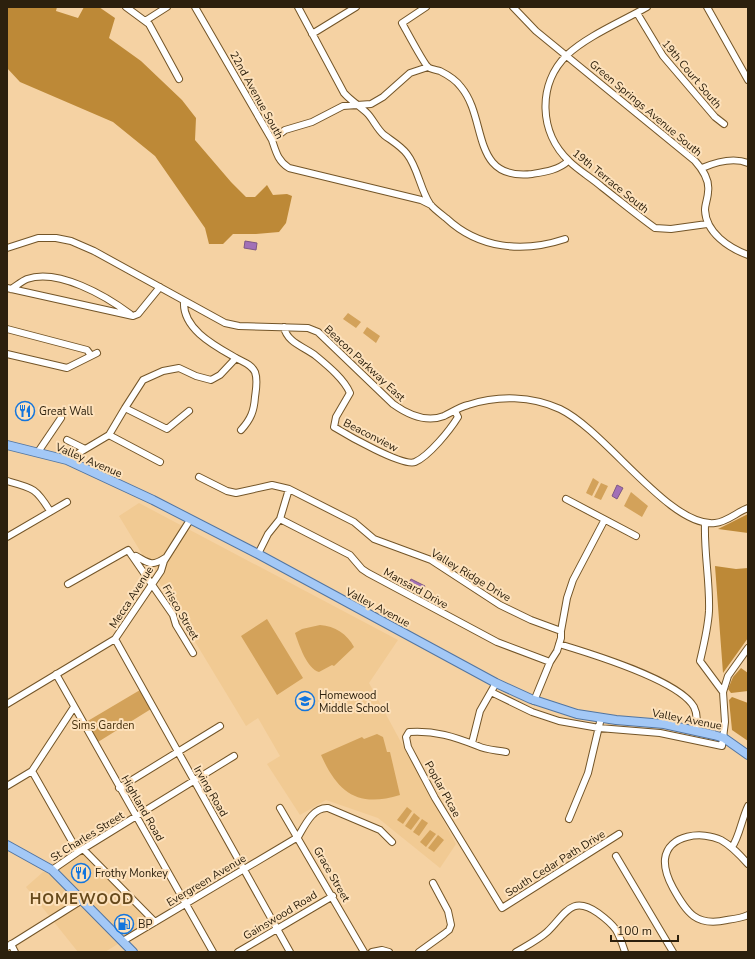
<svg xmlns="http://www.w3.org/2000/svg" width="755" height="959" font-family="'Nunito Sans',sans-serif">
<rect width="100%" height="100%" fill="#f5d2a3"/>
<path fill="#f1ca93" d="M 139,503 L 398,640 L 369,683 L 456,844 L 440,868 L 378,818 L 326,800 L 300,815 L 267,764 L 280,756 L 258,718 L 246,726 L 119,516 Z
M 83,851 L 153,922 L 105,952 L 78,952 L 26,887 L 43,872 L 51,872 Z"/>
<path fill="#d3a25a" d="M 348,313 L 361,322 L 356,328 L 343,319 Z
M 367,327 L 380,336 L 376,343 L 363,333 Z
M 593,478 L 599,482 L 592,496 L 586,493 Z
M 601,483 L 608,486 L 601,500 L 594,497 Z
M 631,492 L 648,506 L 642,517 L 624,506 Z
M 267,619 L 303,678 L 277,695 L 241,636 Z
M 320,625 C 335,626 347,634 354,647 L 334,666 L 332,665 L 319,672 C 307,669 299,645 295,633 L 302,629 Z
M 140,690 L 151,709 L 98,742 L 86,722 Z
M 377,734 L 383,737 L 387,752 L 390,752 L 400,795 C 358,808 338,793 321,755 L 362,737 L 364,739 Z
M 407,807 L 412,811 L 403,824 L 397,820 Z
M 414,813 L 420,818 L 411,830 L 405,826 Z
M 422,819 L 428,823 L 419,836 L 413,832 Z
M 430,830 L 436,834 L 426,847 L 420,842 Z
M 438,835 L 444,840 L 434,852 L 428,848 Z"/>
<path fill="#bd8937" d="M 7,7 L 57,7 L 56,11 L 78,18 L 84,7 L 99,7 L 115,18 L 109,38 L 141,61 L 182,100 L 196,118 L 195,140 L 231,182 L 246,197 L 255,197 L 267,185 L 273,195 L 287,194 L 292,196 L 286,223 L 279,232 L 256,234 L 233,234 L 223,244 L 209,244 L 205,228 L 155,156 L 113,122 L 20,82 L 7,68 Z
M 748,514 L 748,533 L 718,529 Z
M 715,566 L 736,569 L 748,568 L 748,638 L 723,673 Z
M 741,668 L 748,673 L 748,691 L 731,693 L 728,689 L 733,677 Z
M 732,697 L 748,703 L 748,741 L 732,730 L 729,700 Z"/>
<path fill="#a270b7" stroke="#7f5884" d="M 245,241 L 257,243 L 256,250 L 244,248 Z
M 617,485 L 623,488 L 617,499 L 612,496 Z
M 411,579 L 425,586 L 421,593 L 408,585 Z"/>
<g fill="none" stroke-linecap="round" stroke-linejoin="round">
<g stroke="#735528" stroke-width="8">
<path id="minor" d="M 126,7 L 149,24 L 179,79
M 195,7 L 272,140 C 276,152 278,161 289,168 L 421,200 L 431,205
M 298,7 L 344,93 C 351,101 360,106 367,113 C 373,119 377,129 384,135 C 392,141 401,146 407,154 C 418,168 420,189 430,204 C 434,209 441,214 446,218 C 479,249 523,253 565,239
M 426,7 L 402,23 C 406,30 424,64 428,67 C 430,69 437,70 440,71 C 448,75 456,80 461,87 C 488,119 470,181 532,174 C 544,172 559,170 568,161
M 513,7 L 536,31 L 695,161 C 703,170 710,180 708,192 C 708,198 705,204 705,210 C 706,233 729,248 748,255
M 647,7 C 623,21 587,36 567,55 C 537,84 539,133 569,161 C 579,171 592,178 602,187 C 620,201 637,215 655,228 L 671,229 L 707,224
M 707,7 L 748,80
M 637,13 L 663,56 L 715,117 L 724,124
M 145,21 L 167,7
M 312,34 L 356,7
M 272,140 L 285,130 L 312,122 L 343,106 L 371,104 L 383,97 L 410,73 L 428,67
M 702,168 C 716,162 733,157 748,163
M 7,248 L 38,238 L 56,238 L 71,241 L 94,251 L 225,323 L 239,326 L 308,328 L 318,332 L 393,404 C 407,414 426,423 444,416 C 452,412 460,407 468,405 C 498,395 532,396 560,409 C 606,431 670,528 715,523 C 727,522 737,512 748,508
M 7,288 L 133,316 L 138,314 L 160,287
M 11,289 C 16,286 22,281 27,279 C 58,268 106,296 130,314
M 184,301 C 182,329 215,346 236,358 C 243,362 251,364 255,372 C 258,380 256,389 255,397 C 254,411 251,419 241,430
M 284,327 C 287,343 305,347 316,356 C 328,366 344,379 350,393 L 336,417 L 334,427 C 347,435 403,467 415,462 C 429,456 450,430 458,417 L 455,411
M 7,329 L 87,350 L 90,354
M 7,354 L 67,368 L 97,353
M 189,411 L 167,429 L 125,408 L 143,380 L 163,371 L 179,368 L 196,376 L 211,380 L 220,375 L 236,358
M 109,435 L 160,462
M 67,440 L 85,449
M 38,452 L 61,418
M 67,460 L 109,435 L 125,408
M 199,477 L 227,491 L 236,493 L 272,485 L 289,489 L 354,522 L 374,539 L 431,560 L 500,605 L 531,620 L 561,631
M 7,481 C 33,488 36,488 50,511
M 566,499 L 636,536
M 280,519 L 350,555 L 362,569 L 368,573 L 497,642 L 550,662
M 705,524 C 704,553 710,582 709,611 C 708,628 704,644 700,661 L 723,692
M 7,537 L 67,502
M 258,554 L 268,534 L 280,519 L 289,489
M 136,556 C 149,563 151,567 165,558
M 68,584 L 128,550 L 173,615 L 176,625 L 193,653
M 115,639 L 290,952
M 559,644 C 589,653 679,680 694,707 C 698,715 697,722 695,730
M 56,674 L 213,952
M 491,692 L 532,712 L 559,721 L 599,728 L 660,733 L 722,746 L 725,722 L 723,692 L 728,676 L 748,648
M 534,701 L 550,662 L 557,651 L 561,638 L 561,631 L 567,598 L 573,580 L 604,521
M 7,704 L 115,639 L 161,571 L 164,561 L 190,520
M 472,743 L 480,711 L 496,683
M 506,752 C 497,750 486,750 478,746 C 455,737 434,730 409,732 L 406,737 L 408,747 L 435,798 L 502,908 L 619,834
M 32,771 L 78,852
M 7,786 L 32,771 L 74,707
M 119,788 L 220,726
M 280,808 L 364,952
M 569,819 L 588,773 L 601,718
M 298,837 C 305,825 313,807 328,808 L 380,830 L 392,842
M 732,847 C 739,838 742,818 748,806
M 83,849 L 155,922
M 616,856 L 673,952
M 748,864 C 740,855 732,846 721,840 C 703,831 668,834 665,859 C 664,870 668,879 673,888 C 687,913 696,927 727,920 C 734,919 742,918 748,915
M 52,870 L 78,852 L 234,756
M 123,941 L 298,837
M 11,944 L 15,952
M 7,947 L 82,900
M 238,952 L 333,896
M 372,952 L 382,950 L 389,952
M 419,952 L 444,934 L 449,930 L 451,925 L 448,911 L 433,883
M 516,952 C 526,946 538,940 547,932 C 565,915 571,894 598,913 C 617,927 618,931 625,952"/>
</g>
<g stroke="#5275a1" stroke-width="10">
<path id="major" d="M 7,445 L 67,460 L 153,500 L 258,554 L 496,683 L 531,699 L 577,714 L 616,720 L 664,724 L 714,735 L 724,738 L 748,755
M 7,845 L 52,870 L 133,952"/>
</g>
<use href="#minor" stroke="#fff" stroke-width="6"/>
<use href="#major" stroke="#a3c8f6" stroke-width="8"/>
</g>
<defs>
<g id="restaurant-ring" transform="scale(1)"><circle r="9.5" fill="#fde1bb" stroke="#1375dd" stroke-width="1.5"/><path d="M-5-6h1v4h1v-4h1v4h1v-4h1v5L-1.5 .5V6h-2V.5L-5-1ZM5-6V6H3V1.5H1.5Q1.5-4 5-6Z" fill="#1375dd"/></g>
<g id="school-ring" transform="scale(1)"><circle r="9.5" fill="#fde1bb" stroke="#1375dd" stroke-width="1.5"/><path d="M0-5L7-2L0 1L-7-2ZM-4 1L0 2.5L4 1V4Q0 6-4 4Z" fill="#1375dd"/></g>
<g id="fuel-ring" transform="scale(1)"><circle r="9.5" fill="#fde1bb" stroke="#1375dd" stroke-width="1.5"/><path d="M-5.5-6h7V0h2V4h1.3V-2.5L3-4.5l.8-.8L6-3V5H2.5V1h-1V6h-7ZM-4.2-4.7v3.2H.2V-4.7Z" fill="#1375dd"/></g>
</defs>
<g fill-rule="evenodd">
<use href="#restaurant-ring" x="25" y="411"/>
<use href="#school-ring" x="305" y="701"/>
<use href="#restaurant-ring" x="81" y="873"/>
<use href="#fuel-ring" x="124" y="924"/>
</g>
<g text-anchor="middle" stroke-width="4" stroke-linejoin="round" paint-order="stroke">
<g font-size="11" fill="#2c200d" stroke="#fde1bb">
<text transform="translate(692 74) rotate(50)" y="4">19th Court South</text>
<text transform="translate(257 95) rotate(61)" y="4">22nd Avenue South</text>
<text transform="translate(646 108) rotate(40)" y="4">Green Springs Avenue South</text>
<text transform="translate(611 181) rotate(39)" y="4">19th Terrace South</text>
<text transform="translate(365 363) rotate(43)" y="4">Beacon Parkway East</text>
<text transform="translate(371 435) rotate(27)" y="4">Beaconview</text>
<text transform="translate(89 460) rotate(23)" y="4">Valley Avenue</text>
<text transform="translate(471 575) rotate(31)" y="4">Valley Ridge Drive</text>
<text transform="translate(416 588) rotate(29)" y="4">Mansard Drive</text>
<text transform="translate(131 597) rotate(-57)" y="4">Mecca Avenue</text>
<text transform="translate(378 607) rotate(28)" y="4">Valley Avenue</text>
<text transform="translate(181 612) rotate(60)" y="4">Frisco Street</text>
<text transform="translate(687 719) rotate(11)" y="4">Valley Avenue</text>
<text transform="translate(443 789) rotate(61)" y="4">Poplar Plcae</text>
<text transform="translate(211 791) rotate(60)" y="4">Irving Road</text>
<text transform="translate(143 808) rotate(60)" y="4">Highland Road</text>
<text transform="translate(87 836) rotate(-32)" y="4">St Charles Street</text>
<text transform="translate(555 863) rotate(-32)" y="4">South Cedar Path Drive</text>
<text transform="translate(332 874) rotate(60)" y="4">Grace Street</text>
<text transform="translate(206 880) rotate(-31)" y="4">Evergreen Avenue</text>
<text transform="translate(280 915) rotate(-31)" y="4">Gainswood Road</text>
</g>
<g font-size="11" fill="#2c200d" stroke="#fde1bb" text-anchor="start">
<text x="39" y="415">Great Wall</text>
<text x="319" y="699">Homewood<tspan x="319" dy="13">Middle School</tspan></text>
<text x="95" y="877">Frothy Monkey</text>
<text x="138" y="928">BP</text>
</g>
<g font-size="11" fill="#46300d" stroke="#fde1bb">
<text x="103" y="729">Sims Garden</text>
</g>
<g font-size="15" font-weight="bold" letter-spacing="1" fill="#66491b" stroke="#fde1bb">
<text x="82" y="904">HOMEWOOD</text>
</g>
</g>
<rect width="755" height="959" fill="none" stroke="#2c200d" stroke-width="16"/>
<path d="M611 935v6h67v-6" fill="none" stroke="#2c200d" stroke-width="2"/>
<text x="617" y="935" font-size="12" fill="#2c200d" stroke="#fde1bb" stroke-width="3" paint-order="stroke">100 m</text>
</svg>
